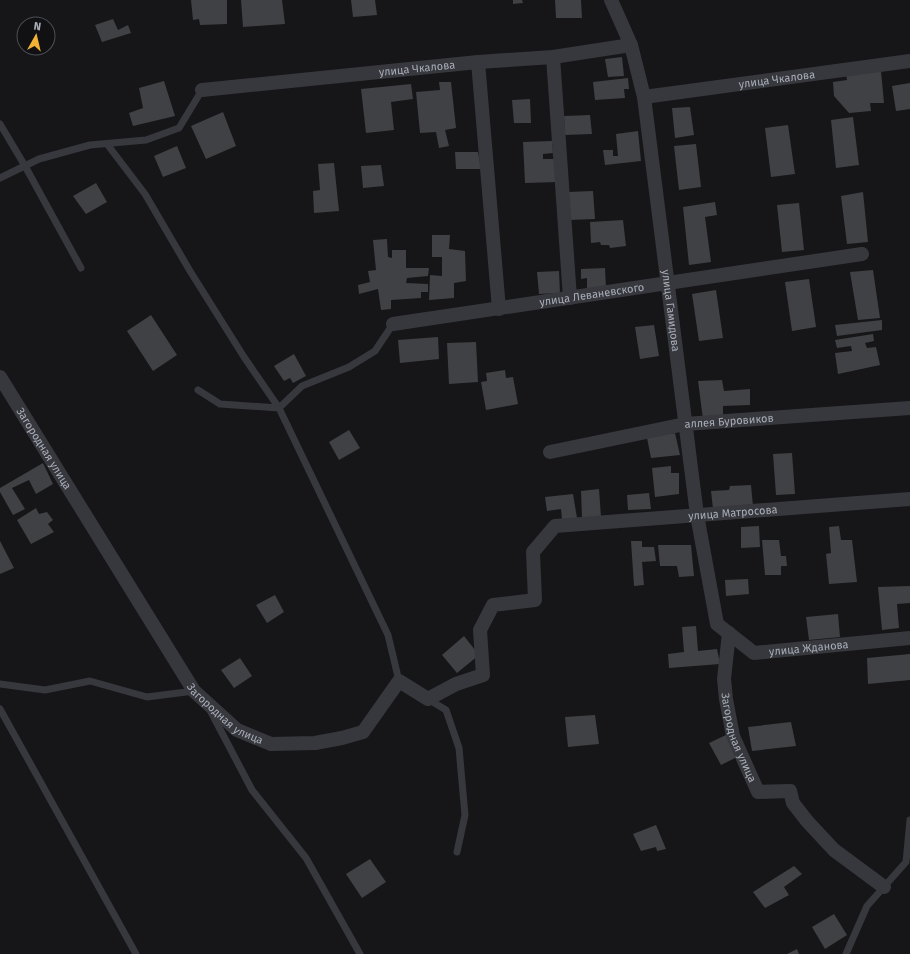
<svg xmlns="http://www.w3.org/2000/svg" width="910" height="954" font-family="'Fira Sans',sans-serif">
<rect width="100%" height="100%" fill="#161618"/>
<path fill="#404145" d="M 191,0 L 227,0 L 227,24 L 200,25 L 199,19 L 193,20 Z
M 241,0 L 282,0 L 285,24 L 243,27 Z
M 351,0 L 375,0 L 377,15 L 353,17 Z
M 513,0 L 522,0 L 523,3 L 513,4 Z
M 555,0 L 581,0 L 582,18 L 556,18 Z
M 113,19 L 118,30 L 128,25 L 131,33 L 102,42 L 95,25 Z
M 622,57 L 624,76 L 608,77 L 605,59 Z
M 881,71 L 884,103 L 870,103 L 871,111 L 849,113 L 834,96 L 833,82 L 847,80 L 846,74 Z
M 628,78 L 629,89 L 624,89 L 625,98 L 595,100 L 593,82 Z
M 164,81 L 175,116 L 133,126 L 129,113 L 143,108 L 139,88 Z
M 439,82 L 451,82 L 456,128 L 445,130 L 449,146 L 439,148 L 436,132 L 420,133 L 416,92 L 440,90 Z
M 910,83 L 910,109 L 896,111 L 892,86 Z
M 411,84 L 413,99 L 391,102 L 394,130 L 366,133 L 361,89 Z
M 530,99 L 531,123 L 514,123 L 512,100 Z
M 690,107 L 694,135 L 675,138 L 672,108 Z
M 223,112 L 236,146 L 206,159 L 191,126 Z
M 590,115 L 592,134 L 565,135 L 564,116 Z
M 853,117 L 859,165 L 836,168 L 831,120 Z
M 788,125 L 795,174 L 771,177 L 765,128 Z
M 638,131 L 641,161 L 605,165 L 603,150 L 613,150 L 613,156 L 618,156 L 616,134 Z
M 552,141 L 553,153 L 543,154 L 543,159 L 556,159 L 557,182 L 525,183 L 523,142 Z
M 696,144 L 701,187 L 679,190 L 674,146 Z
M 177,146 L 186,168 L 163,177 L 154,156 Z
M 455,152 L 478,152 L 481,169 L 456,169 Z
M 334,163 L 339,211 L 314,213 L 313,191 L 320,190 L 318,164 Z
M 381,165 L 384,186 L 363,188 L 361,166 Z
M 96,183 L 107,202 L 86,214 L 73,196 Z
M 593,191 L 595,219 L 569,220 L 567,192 Z
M 863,192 L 868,242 L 847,244 L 841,196 Z
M 715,202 L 717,215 L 705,217 L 711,262 L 689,265 L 683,207 Z
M 799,203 L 804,250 L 782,252 L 777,205 Z
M 623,220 L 626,246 L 610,248 L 609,245 L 601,245 L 600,242 L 591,243 L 590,222 Z
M 432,235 L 450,235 L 449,249 L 465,251 L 466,281 L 454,283 L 454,298 L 429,300 L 430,275 L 442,276 L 442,257 L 432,257 Z
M 387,239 L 388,257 L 392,258 L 392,250 L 406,250 L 406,268 L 429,268 L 428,276 L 407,278 L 406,283 L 428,284 L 428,292 L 421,292 L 421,298 L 391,300 L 391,309 L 381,310 L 378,289 L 359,294 L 358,285 L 370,282 L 368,271 L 376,270 L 373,240 Z
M 605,268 L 606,288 L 587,290 L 587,278 L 581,279 L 581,269 Z
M 873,270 L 880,318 L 858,320 L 850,272 Z
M 559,271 L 560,293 L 539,294 L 537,272 Z
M 809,279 L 816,327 L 792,331 L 785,282 Z
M 716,290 L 723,338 L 699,341 L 692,294 Z
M 151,315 L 177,355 L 153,371 L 127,331 Z
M 882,320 L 882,330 L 837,336 L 835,325 Z
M 654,325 L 659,356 L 640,359 L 635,327 Z
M 873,334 L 874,341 L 865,343 L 867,348 L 876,347 L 880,365 L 838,374 L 835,353 L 852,351 L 851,346 L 837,348 L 835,340 Z
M 438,337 L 439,359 L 400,363 L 398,340 Z
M 476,342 L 478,382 L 449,384 L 447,343 Z
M 294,354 L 306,376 L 293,383 L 290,378 L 284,381 L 274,366 Z
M 505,370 L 506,378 L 513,377 L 518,404 L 486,410 L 481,382 L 487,381 L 486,373 Z
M 722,380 L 724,391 L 750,389 L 750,405 L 723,406 L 723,417 L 703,419 L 698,381 Z
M 349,430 L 360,448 L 339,460 L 329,442 Z
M 675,433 L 680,455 L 651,458 L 647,438 Z
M 792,453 L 795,494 L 776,495 L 773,454 Z
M 43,463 L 53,484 L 36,494 L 29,480 L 12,488 L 25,509 L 13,515 L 0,492 L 0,488 Z
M 671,466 L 671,473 L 679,473 L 679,494 L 655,497 L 652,468 Z
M 751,485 L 753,506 L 713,509 L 711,491 L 729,490 L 730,486 Z
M 599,489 L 601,517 L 582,518 L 581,491 Z
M 649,493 L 651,509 L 628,510 L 627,495 Z
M 573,494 L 577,518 L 562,520 L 561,509 L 547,511 L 545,497 Z
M 36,508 L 39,514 L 47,512 L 53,520 L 48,524 L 54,532 L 31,544 L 17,520 Z
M 759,526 L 760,547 L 741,548 L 741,527 Z
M 839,526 L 841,540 L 852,540 L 857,582 L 829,584 L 826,554 L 831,553 L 829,527 Z
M 762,540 L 779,540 L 781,556 L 786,556 L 787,566 L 781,566 L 781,575 L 765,575 Z
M 0,541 L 14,568 L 0,574 Z
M 631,541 L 642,541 L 642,547 L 654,547 L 656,561 L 642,562 L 644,585 L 634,586 Z
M 658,545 L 691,545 L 694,576 L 679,577 L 677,566 L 660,566 Z
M 748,579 L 749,594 L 726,596 L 725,580 Z
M 910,586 L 910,603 L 897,604 L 899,628 L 882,630 L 878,587 Z
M 275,595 L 284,612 L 267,623 L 256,605 Z
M 838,614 L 840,637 L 809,640 L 806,617 Z
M 696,626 L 698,651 L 717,649 L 720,664 L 669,668 L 668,654 L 684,652 L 682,627 Z
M 464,636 L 479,655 L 457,673 L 442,655 Z
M 910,654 L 910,680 L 868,684 L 867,658 Z
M 240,658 L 252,676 L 234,688 L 221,670 Z
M 595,715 L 599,744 L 568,747 L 565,717 Z
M 791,722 L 796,746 L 752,751 L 748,727 Z
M 726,735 L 737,757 L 721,765 L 709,743 Z
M 656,825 L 666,849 L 657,851 L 656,847 L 641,851 L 633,834 Z
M 370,859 L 386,882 L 362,898 L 346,874 Z
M 794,866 L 802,874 L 784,887 L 789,895 L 765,908 L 753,892 Z
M 834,914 L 847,935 L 825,949 L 812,927 Z
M 797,949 L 799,954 L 787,954 Z"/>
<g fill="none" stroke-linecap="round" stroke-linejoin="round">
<path stroke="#37383d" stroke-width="7" d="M 0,124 L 25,166 L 81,268
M 107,144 L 145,194 L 190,271 L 244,357 L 279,408 L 388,635 L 399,681
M 0,178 L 39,159 L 90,145 L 146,140 L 179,128 L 202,90
M 198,390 L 220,404 L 279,408 L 302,386 L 349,367 L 375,351 L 393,324
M 0,684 L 45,690 L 90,681 L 147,697 L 194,691
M 428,699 L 446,710 L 459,748 L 465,815 L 457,852
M 0,709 L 136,954
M 211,712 L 252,790 L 306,858 L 360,954
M 846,954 L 867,906 L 906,862 L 910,820"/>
<g stroke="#37383d" stroke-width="14">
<path id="s1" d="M 611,0 L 631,45 L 644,97 L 697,515 L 717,624 L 754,653 L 910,638"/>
<path d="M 553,57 L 570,298"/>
<path d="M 478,62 L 499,309"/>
<path id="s2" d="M 202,90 L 478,62 L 553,57 L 631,45"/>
<path id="s3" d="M 644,97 L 910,61"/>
<path id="s4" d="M 393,324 L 862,254"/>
<path id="s5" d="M 0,377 L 194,691 L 237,730 L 271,744 L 315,743 L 342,738 L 363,732 L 399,681 L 428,699 L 456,684 L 483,675 L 480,630 L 493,605 L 535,600 L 533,552 L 555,526 L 910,499"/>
<path id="s6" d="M 550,452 L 685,424 L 910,408"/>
<path id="s7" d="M 729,633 L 724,679 L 726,699 L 733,736 L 758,792 L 790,791 L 793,803 L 807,821 L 834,850 L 884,887"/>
</g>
</g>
<g text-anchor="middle" stroke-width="4" stroke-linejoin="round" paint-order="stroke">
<g font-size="11" fill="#a8adb8" stroke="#111113">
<text dy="4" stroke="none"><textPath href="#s2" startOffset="216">улица Чкалова</textPath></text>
<text dy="4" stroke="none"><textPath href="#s3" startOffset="134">улица Чкалова</textPath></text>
<text dy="4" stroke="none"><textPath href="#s4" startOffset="201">улица Леваневского</textPath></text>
<text dy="4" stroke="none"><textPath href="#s1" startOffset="318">улица Гамидова</textPath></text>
<text dy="4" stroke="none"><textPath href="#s6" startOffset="182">аллея Буровиков</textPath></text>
<text dy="4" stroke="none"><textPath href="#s5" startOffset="84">Загородная улица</textPath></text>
<text dy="4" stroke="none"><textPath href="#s5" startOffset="1090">улица Матросова</textPath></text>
<text dy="4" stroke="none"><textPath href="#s1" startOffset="737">улица Жданова</textPath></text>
<text dy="4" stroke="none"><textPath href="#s5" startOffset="408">Загородная улица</textPath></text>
<text dy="4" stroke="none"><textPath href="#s7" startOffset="107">Загородная улица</textPath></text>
</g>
</g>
<g transform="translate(36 36) rotate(8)"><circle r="19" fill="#111113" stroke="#4d4f55"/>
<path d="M0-3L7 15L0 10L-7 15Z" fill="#f2b134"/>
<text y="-6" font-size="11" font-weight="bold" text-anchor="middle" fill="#a8adb8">N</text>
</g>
</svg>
